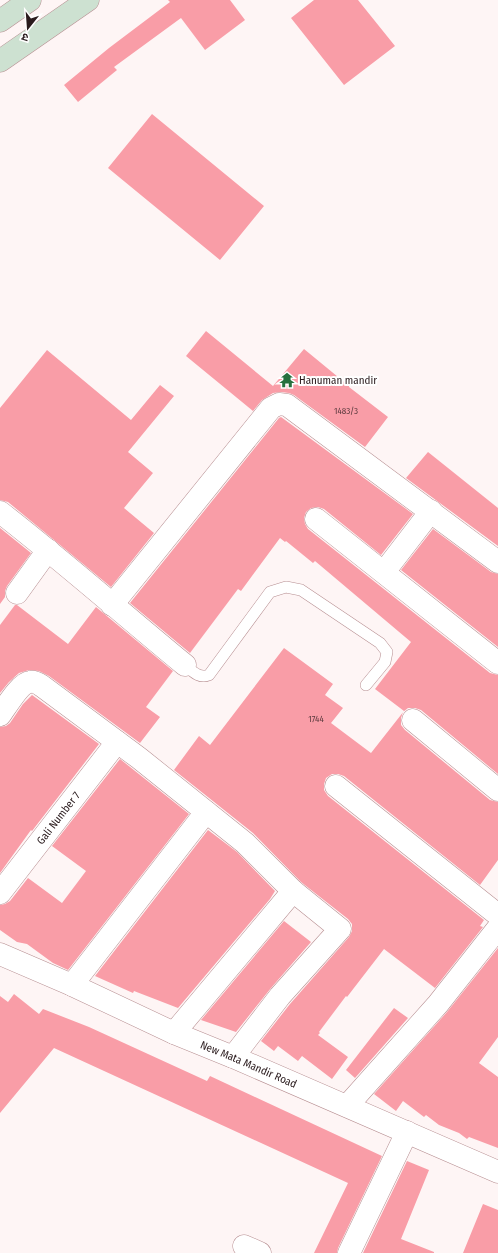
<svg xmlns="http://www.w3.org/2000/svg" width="498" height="1253" font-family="'Fira Sans Condensed','Noto Sans Devanagari',sans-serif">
<rect width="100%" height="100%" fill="#fef5f5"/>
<path fill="#f99da7" d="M 168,0 L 230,0 L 245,20 L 205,50 L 181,18 L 114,67 L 117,70 L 78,102 L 64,85 L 109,48 L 170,2 Z
M 314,0 L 358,0 L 395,46 L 344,85 L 291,18 Z
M 152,114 L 264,206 L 220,260 L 108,168 Z
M 206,331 L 273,386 L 304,349 L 349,386 L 349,387 L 388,417 L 365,447 L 294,395 L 289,393 L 281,392 L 273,393 L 262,400 L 253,411 L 186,356 Z
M 47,350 L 131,420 L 160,385 L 174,396 L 128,452 L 153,473 L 124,508 L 154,533 L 111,587 L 8,502 L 0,500 L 0,408 Z
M 281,417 L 413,514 L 381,555 L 324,509 L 318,507 L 311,508 L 306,512 L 304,518 L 305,524 L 308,529 L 490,673 L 498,675 L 498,774 L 421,710 L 415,708 L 408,708 L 403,712 L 401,718 L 401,725 L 405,730 L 490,800 L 498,802 L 498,860 L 480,885 L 344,776 L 338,774 L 332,774 L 326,778 L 324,784 L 324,790 L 328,796 L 484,920 L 480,926 L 483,927 L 435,988 L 384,949 L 347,997 L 346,996 L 319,1032 L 320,1033 L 318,1035 L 348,1057 L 332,1079 L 302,1056 L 298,1061 L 278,1046 L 274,1051 L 261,1041 L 290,1004 L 349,937 L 352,931 L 352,924 L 348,919 L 301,882 L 253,833 L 174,770 L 199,736 L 210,745 L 284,648 L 333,684 L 325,695 L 343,708 L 331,723 L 371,753 L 404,711 L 375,689 L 411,642 L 315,561 L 313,563 L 286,541 L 285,542 L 280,538 L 241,591 L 238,589 L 190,653 L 130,603 L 279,418 Z
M 428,452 L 498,508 L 498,546 L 406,478 Z
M 0,528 L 31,553 L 7,586 L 5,591 L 5,597 L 0,604 Z
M 433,529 L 491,572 L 498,574 L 498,647 L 401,570 Z
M 15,605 L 17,605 L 68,644 L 96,607 L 173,671 L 146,707 L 160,717 L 140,743 L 49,676 L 39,671 L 29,670 L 19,673 L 9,682 L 0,693 L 0,625 Z
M 32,695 L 99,744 L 32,831 L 31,830 L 0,873 L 0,727 L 6,726 L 10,723 L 23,704 Z
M 120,759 L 189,814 L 68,970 L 53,963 L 27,944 L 17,942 L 0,930 L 0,905 L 5,904 L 10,901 L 28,878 L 62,903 L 86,871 L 52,846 Z
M 208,830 L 237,852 L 275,891 L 270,899 L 178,1008 L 134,991 L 133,993 L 95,976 Z
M 284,921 L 311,942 L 271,988 L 236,1032 L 201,1020 Z
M 498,948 L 498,1037 L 479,1063 L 498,1077 L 498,1148 L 469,1137 L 467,1139 L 459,1133 L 439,1125 L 426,1115 L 424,1117 L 403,1101 L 396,1111 L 374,1094 L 447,1012 Z
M 14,994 L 39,1014 L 43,1009 L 89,1027 L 207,1081 L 210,1076 L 382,1156 L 338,1248 L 337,1253 L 314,1253 L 348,1183 L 54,1048 L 0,1113 L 0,996 L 8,1002 Z
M 394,1008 L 408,1018 L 355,1078 L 346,1070 Z
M 407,1161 L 429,1170 L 401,1239 L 434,1252 L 434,1253 L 363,1253 Z
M 483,1204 L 498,1210 L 498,1253 L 463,1253 Z"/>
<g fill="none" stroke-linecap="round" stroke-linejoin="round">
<g stroke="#b78f92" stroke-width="12">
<path id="lane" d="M 185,665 C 192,671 199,679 209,675 L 270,592 L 286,587 L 301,590 L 380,643 L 387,652 L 385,662 L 366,685"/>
</g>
<g stroke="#b78f92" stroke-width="23">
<g id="street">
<path d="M 0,512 C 63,561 123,614 185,665"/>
<path d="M 316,519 L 498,663"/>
<path d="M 384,572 L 431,511"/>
<path d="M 17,593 L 48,550"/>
<path d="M 112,605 L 271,408 L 279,404 L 287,405 L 498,562"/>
<path d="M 0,715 C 6,707 20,683 30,682 C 35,681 39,684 42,686 L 139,758 L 245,843 L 293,891 L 340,929 L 280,996 L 233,1057"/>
<path d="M 413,720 L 498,790"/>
<path d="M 336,786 L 498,915"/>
<path id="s1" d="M 0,893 L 117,742"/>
<path id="s2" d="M 0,954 L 72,985 L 174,1033 L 233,1057 L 498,1172"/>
<path d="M 72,985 L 206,812"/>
<path d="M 174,1033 L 293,891"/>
<path d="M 347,1106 L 438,1004 L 498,928"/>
<path d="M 244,1246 L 260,1253"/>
<path d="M 349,1253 L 407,1132"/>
</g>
</g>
<g stroke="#b78f92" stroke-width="23">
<path id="secondary" d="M 0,21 L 30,0
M 0,61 L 88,0"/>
</g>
<use href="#lane" stroke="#fff" stroke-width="11"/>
<use href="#street" stroke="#fff" stroke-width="22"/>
<use href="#secondary" stroke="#cde1d1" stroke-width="22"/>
</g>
<defs>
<g id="temple-bare" transform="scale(1.2)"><path d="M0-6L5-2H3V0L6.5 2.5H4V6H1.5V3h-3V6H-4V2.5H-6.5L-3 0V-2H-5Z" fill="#27703e" stroke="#fff" stroke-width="2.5" paint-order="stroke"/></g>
</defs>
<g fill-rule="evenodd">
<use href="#temple-bare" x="287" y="380"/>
</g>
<g text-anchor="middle" stroke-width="4" stroke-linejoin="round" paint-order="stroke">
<g font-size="9" fill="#5e3c40">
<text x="346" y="414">1483/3</text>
<text x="316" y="722">1744</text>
</g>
<g font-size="11" fill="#2a1b1d" stroke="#fff" text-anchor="start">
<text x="299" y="384">Hanuman mandir</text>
</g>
<g font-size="11" fill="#2a1b1d" stroke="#fff">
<text dy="4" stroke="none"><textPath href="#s1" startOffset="95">Gali Number 7</textPath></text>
<text dy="4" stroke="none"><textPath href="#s2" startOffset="272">New Mata Mandir Road</textPath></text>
</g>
</g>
<g transform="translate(28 28) rotate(197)" stroke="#ffffff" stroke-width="3" paint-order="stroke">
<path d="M0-3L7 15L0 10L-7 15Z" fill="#2a1b1d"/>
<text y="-6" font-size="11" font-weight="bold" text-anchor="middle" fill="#2a1b1d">उ</text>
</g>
</svg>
